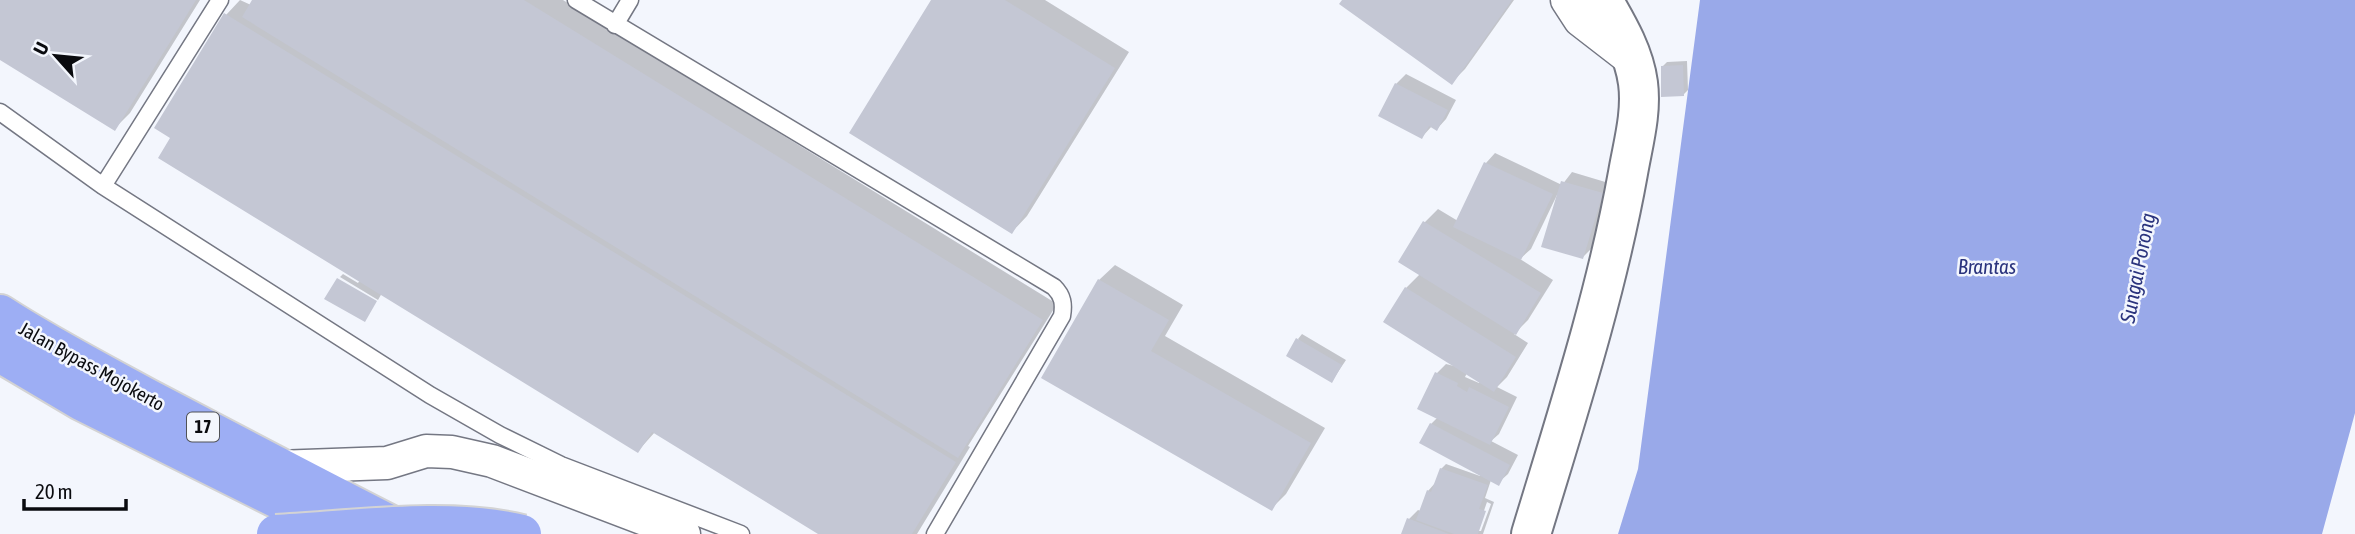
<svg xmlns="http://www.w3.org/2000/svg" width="2355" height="534" font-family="'Asap Condensed',sans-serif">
<rect width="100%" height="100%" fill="#f3f6fd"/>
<path fill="#99a9e9" d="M 1700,0 L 2355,0 L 2355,413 L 2322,534 L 1618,534 L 1638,469 Z"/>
<path fill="#0003" fill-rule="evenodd" d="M 0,0 L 200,0 L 130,113 L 115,128 L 0,58 Z
M 240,0 L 251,5 L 254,0 L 563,0 L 1057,304 L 968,446 L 970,447 L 917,534 L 822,534 L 655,432 L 638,451 L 382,293 L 378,300 L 340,277 L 343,274 L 358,283 L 360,280 L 173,137 L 226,15 Z
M 933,0 L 1045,0 L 1129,52 L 1027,216 L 1012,232 Z
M 1344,0 L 1514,0 L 1465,69 L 1452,82 Z
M 1687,61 L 1688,90 L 1683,95 L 1663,66 L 1667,62 Z
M 1406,74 L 1456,100 L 1446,119 L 1437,129 L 1432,126 L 1422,137 L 1396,84 Z
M 1495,153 L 1562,185 L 1572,172 L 1612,184 L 1592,248 L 1583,257 L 1557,195 L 1531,249 L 1520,259 L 1553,280 L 1528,320 L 1514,334 L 1528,343 L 1507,377 L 1497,387 L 1517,397 L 1499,434 L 1491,441 L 1518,455 L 1508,474 L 1498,483 L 1491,480 L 1485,498 L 1494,502 L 1483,534 L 1403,534 L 1409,519 L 1418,510 L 1421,511 L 1428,491 L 1436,482 L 1441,469 L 1446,464 L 1480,476 L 1481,474 L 1431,424 L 1438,417 L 1437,373 L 1446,364 L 1454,366 L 1406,288 L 1420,274 L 1400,262 L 1425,222 L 1438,209 L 1458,221 L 1486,163 ZM 1467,373 L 1480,381 L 1479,383 L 1465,377 ZM 1487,502 L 1491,504 L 1481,531 L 1477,531 Z
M 1115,265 L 1183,305 L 1165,336 L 1325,428 L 1286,494 L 1271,509 L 1043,377 L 1099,280 Z
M 1302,334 L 1346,360 L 1332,381 L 1298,339 Z"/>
<path fill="#c4c7d4" d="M 0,0 L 196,0 L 115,131 L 0,60 Z
M 252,0 L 524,0 L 1043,320 L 958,458 L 242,17 Z
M 931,0 L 1005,0 L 1115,68 L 1012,234 L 849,133 Z
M 1342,0 L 1512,0 L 1452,85 L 1339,4 Z
M 224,13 L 956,462 L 912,534 L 818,534 L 652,432 L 638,453 L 158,158 L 170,138 L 154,128 Z
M 1683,65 L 1684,96 L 1661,97 L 1661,66 Z
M 1395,83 L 1448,110 L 1437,131 L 1429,126 L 1422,139 L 1378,116 Z
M 1484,162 L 1553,194 L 1521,260 L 1453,227 Z
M 1561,181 L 1603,193 L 1583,259 L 1541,247 Z
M 1423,221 L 1541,293 L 1516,335 L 1398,262 Z
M 337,278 L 377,301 L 365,322 L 324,299 Z
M 1098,279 L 1169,320 L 1151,351 L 1311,443 L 1272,511 L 1041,378 Z
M 1405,287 L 1516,357 L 1494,392 L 1383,322 Z
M 1296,338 L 1342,365 L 1332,383 L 1286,356 Z
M 1435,372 L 1458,383 L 1457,386 L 1467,392 L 1469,387 L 1509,407 L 1490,445 L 1417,409 Z
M 1430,423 L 1510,465 L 1499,486 L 1419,443 Z
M 1440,468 L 1488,485 L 1479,509 L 1486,511 L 1478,534 L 1454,534 L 1416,520 L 1427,490 L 1431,492 Z
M 1407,518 L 1449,534 L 1401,534 Z"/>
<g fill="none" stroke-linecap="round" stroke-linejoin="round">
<g stroke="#747783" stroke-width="19">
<path id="lane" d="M 576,0 L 1054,287 C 1063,296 1064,304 1062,316 L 935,534
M 615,25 L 630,0
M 0,112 L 103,186 L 430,395 L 500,435 L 561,465 L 741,534
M 103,186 L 220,0"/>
</g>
<g stroke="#747783" stroke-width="35">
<path id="street" d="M 1567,0 L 1580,20 L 1633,61
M 277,467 L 387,463 L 426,451 L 452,452 L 492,461 L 684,534"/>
</g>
<g stroke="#747783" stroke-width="42">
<path id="secondary" d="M 1531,534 C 1567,415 1606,295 1628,173 C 1633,144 1642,113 1638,83 C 1634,53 1618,26 1603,0"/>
</g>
<g stroke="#d3d3d4" stroke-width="42">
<path id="highway" d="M 0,314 C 49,346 102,373 153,401 C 237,445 320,489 405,532
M 0,353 L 81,401 L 348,534"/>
</g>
<use href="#lane" stroke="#fff" stroke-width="16"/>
<use href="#street" stroke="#fff" stroke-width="32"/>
<use href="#secondary" stroke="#fff" stroke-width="38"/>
<use href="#highway" stroke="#9daef4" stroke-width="38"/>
<g stroke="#d3d3d4" stroke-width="42" stroke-linecap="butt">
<path id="highway-bridge" d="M 276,534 C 351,530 450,516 522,534"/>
</g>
<use href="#highway-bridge" stroke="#9daef4" stroke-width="38"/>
</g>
<g text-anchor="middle" stroke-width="5" stroke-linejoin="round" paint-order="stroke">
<rect fill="#f3f6fd" stroke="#505256" stroke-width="2" x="187" y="412.5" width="32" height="29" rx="5"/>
<g font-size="18" font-weight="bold" fill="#0a0b0f">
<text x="203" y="433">17</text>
</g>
<g font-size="19" fill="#0a0b0f" stroke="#f3f6fd">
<text transform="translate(92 366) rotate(29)" y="7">Jalan Bypass Mojokerto</text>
</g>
<g font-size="21" font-style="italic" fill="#2a337d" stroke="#f3f6fd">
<text x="1987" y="274">Brantas</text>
<text transform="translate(2138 268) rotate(-79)" y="7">Sungai Porong</text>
</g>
</g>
<g transform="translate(56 56) rotate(297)" stroke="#f3f6fd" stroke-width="5" paint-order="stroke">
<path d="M0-5L12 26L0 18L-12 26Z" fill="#0a0b0f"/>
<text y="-10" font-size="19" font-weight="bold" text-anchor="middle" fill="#0a0b0f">U</text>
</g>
<path d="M24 499v10h102v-10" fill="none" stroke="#0a0b0f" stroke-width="3.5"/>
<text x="35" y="499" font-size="21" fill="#0a0b0f" stroke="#f3f6fd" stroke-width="5" paint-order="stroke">20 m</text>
</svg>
